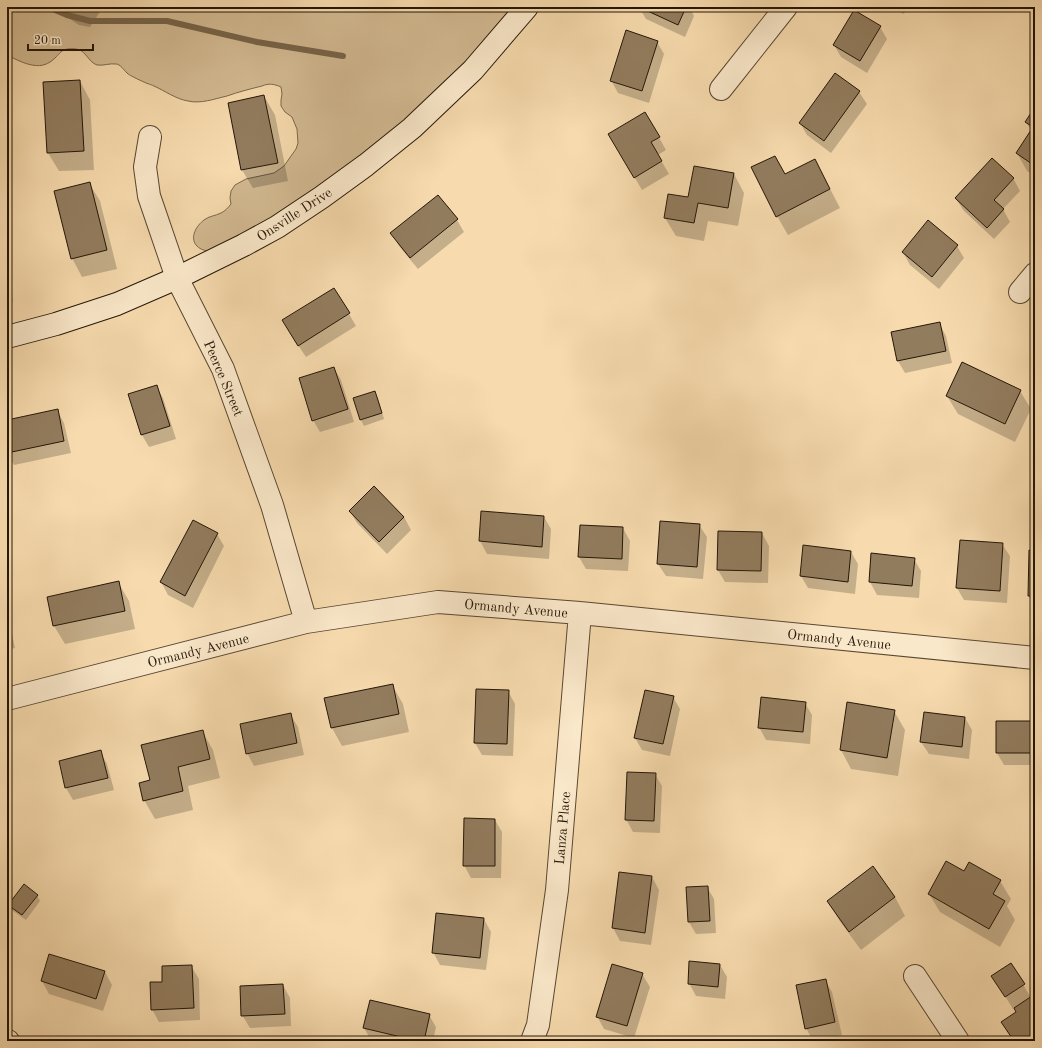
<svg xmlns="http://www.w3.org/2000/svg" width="1042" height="1048" font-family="'Old Standard TT',serif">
<rect width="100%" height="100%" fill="#f7dbae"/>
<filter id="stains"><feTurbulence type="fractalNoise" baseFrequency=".005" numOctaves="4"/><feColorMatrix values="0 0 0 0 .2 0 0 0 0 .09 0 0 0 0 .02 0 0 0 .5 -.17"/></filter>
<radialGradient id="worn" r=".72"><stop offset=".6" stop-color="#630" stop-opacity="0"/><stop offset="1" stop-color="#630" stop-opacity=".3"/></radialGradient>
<path fill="#d3ba92" stroke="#7c684c" d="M 7,7 L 514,7 L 498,27 L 462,66 L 398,128 L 320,188 L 220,249 C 212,251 203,253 196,245 C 190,237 196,226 204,220 C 209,216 215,216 221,213 C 225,211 228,208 231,204 L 230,198 L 231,191 L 235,185 L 246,179 L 274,173 L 284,166 L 296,149 L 298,143 L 297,129 L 292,117 L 285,112 L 281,106 L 281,100 L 282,94 L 281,87 C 274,84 269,83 262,86 C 250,89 238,92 227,96 C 214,99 201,104 188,101 C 176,99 165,91 154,86 C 152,85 149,84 146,83 C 142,81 130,76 127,73 C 124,70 120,64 116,64 C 110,63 103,66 97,65 C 88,62 86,50 76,49 C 59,47 61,55 50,62 C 37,71 19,61 7,55 Z"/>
<path fill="#0003" d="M 51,7 L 103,7 L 90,27 L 79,25 Z
M 639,7 L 689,7 L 694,16 L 685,37 L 646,19 Z
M 890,7 L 907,7 L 904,14 Z
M 880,27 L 887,39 L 867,73 L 841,57 L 834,45 Z
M 657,42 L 664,54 L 649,103 L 618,93 L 611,80 Z
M 80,81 L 90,100 L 94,170 L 59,171 L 48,153 Z
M 859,92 L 867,104 L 831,153 L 807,135 L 800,123 Z
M 264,96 L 275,115 L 288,181 L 253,188 L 242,170 L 229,103 Z
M 1035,109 L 1035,176 L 1027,171 L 1017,153 L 1031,130 L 1026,122 Z
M 645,113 L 666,150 L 658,155 L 669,174 L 642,190 L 609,134 Z
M 734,174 L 744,193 L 738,226 L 708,221 L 704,241 L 676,236 L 665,218 L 689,199 Z
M 1013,178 L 1020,191 L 1003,209 L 1010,222 L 994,239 L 964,211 L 956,199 Z
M 825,179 L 840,208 L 788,235 L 777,216 Z
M 89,183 L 100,201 L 117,269 L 82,277 L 72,258 Z
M 457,220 L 464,232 L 418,269 L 399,246 L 392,234 Z
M 957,246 L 964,258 L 939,289 L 910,265 L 903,252 Z
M 7,276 L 13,301 L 7,302 Z
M 349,314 L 356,326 L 306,357 L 290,333 Z
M 939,323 L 946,336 L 952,363 L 905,373 L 898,361 L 892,333 Z
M 334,368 L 341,380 L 354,422 L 320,432 L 313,420 Z
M 156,386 L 163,398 L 176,439 L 149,447 L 142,435 L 129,394 Z
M 1020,391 L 1031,409 L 1015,442 L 958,414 L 947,396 Z
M 374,393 L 378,398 L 384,419 L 364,426 L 361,420 L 354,399 Z
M 57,410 L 64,423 L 71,453 L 14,465 L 7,453 L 7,421 Z
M 374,488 L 404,517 L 411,530 L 387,554 L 357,523 L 350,511 Z
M 482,512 L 544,517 L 551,529 L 549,559 L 487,554 L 480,541 Z
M 699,525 L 707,537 L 703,579 L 666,576 L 658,564 Z
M 623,528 L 630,541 L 628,571 L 586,569 L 579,557 Z
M 762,533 L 769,546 L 768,583 L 725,582 L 718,570 Z
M 217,534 L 224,546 L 193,608 L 168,595 L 161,582 Z
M 1002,544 L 1010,556 L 1007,603 L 964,600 L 957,588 Z
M 851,552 L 858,564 L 855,594 L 808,588 L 801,576 Z
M 1030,552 L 1035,552 L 1035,607 L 1029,596 Z
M 872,555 L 914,559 L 921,571 L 919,598 L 877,595 L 870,582 Z
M 118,582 L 129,601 L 135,629 L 65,644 L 54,626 L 48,597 Z
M 7,618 L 9,620 L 15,648 L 7,650 Z
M 392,685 L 403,704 L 409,732 L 342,746 L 332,728 Z
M 508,691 L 515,704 L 513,756 L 482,755 L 475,743 Z
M 673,697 L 680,709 L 670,756 L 642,750 L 635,738 Z
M 805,703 L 812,715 L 810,744 L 766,740 L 759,727 Z
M 848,704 L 894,711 L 905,730 L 898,776 L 851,769 L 841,750 Z
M 290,714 L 298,727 L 304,755 L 254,766 L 247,753 Z
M 965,718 L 972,730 L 969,759 L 929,754 L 921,742 Z
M 1035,722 L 1035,765 L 1004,765 L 997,753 Z
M 202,731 L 213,750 L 220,778 L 188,786 L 193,810 L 155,819 L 144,800 L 151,781 Z
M 100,752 L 107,764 L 114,790 L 73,800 L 66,788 L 60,762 Z
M 655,774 L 662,786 L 660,833 L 633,832 L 626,819 Z
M 495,820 L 502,832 L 501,878 L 471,878 L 464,865 Z
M 873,868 L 895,897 L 905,916 L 861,950 L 839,920 L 828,902 Z
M 964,873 L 1000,881 L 1011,899 L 1007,906 L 1015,920 L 1000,947 L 940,912 L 929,894 Z
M 652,877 L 659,890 L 651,945 L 620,941 L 613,928 Z
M 707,887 L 714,899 L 716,933 L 696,934 L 689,922 Z
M 37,895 L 40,901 L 26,920 L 13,911 L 9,905 Z
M 484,919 L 491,932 L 486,970 L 440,965 L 433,952 Z
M 7,940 L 11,946 L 7,952 Z
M 1011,964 L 1031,998 L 1035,995 L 1035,1041 L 1013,1041 L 1003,1022 L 1017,1012 L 1015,1008 L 1013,1009 L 1000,988 Z
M 720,965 L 727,977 L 725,999 L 696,996 L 689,983 Z
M 191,966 L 199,979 L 200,1020 L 159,1022 L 152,1009 L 163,983 Z
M 105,972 L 112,985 L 103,1011 L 49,994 L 42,981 Z
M 642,974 L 650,987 L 634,1038 L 604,1029 L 597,1016 Z
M 825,980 L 832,992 L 842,1035 L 813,1041 L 806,1028 Z
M 283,985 L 290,998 L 291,1026 L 250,1028 L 242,1015 Z
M 429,1015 L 436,1027 L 433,1041 L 376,1041 L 371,1040 L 364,1028 Z"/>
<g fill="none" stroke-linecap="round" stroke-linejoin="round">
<path stroke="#776449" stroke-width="6" d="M 48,7 L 67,15 L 90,21 L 167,21 L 257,42 L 343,56"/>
</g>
<path fill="#927c5e" stroke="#241607" d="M 639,7 L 686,7 L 678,25 Z
M 854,10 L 881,26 L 860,61 L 833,45 Z
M 626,30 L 658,41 L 642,91 L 610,81 Z
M 835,73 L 860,91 L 824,141 L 799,123 Z
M 80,80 L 84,151 L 47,153 L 43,82 Z
M 264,95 L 278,163 L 241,170 L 228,103 Z
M 1035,107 L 1035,166 L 1016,153 L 1033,127 L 1025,122 Z
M 645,112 L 660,137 L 651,142 L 662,161 L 634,178 L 608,134 Z
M 775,156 L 785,174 L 815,159 L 830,189 L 776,217 L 751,167 Z
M 992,158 L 1014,178 L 994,200 L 1004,209 L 987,228 L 955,198 Z
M 694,166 L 734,173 L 728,208 L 698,203 L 694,223 L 664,218 L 668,194 L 688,197 Z
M 90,182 L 107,250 L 71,259 L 54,191 Z
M 438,195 L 458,219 L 410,258 L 390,233 Z
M 928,220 L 958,245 L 932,277 L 902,252 Z
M 334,288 L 350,313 L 298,346 L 282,320 Z
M 940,322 L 946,351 L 897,361 L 891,332 Z
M 962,362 L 1021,390 L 1005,424 L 946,396 Z
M 334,367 L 348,409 L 312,421 L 299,378 Z
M 157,385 L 170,426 L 141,435 L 128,394 Z
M 375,391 L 382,413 L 360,420 L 353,398 Z
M 58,409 L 64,441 L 7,453 L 7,420 Z
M 374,486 L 404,517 L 379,542 L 349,511 Z
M 481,511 L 544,516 L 542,547 L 479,541 Z
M 193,520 L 218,533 L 185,596 L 160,582 Z
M 660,521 L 700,524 L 697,567 L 657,564 Z
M 580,525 L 623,527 L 622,559 L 578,557 Z
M 718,531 L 762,532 L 761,571 L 717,570 Z
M 960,540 L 1003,543 L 1000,591 L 956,588 Z
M 803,545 L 851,551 L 848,582 L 800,576 Z
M 1029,550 L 1035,551 L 1035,596 L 1028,596 Z
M 871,553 L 915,558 L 912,586 L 869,582 Z
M 119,581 L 125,611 L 53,626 L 47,597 Z
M 393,684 L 399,714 L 331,728 L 324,698 Z
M 476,689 L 509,690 L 507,744 L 474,743 Z
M 645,690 L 674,696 L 663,744 L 634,738 Z
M 761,697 L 806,702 L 803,732 L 758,728 Z
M 847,702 L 895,710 L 887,758 L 840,750 Z
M 924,712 L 965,717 L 962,747 L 920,742 Z
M 291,713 L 297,743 L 246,754 L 240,724 Z
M 996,721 L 1035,721 L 1035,753 L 996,753 Z
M 203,730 L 210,759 L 178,767 L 183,791 L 143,801 L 139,783 L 150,780 L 141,745 Z
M 101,750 L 108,778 L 65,788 L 59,761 Z
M 627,772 L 656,773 L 654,821 L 625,820 Z
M 464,818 L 495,819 L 495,866 L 463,866 Z
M 946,861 L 964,871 L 969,862 L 1001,880 L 993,894 L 1005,901 L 989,929 L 928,894 Z
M 873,866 L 895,897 L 849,932 L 827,901 Z
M 619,872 L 652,876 L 645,933 L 612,928 Z
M 24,884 L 38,895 L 22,915 L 8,905 Z
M 708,886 L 710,921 L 688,922 L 686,887 Z
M 436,913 L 484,918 L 480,958 L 432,953 Z
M 49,954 L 105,971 L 96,999 L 41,981 Z
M 689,961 L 720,964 L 718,987 L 688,984 Z
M 1011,963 L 1025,984 L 1005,997 L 991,976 Z
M 612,964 L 643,973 L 627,1026 L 596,1017 Z
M 192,965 L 194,1008 L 151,1010 L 150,982 L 162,982 L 162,966 Z
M 826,979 L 835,1022 L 805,1029 L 796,985 Z
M 283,984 L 285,1014 L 241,1016 L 240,986 Z
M 1035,994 L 1035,1036 L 1027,1041 L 1014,1041 L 1001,1022 L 1016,1012 L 1014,1008 Z
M 370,1000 L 430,1014 L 424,1041 L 418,1041 L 363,1028 Z"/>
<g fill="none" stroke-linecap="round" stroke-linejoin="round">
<g stroke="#594731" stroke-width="24">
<path id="street" d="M 721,89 L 786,7
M 150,137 L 145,167 L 149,196 L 177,278 L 223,369 L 272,505 L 306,622
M 1020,292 L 1035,274
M 7,699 L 306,622 L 438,602 L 580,613 L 1035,658
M 915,976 L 958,1041
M 7,1041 L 8,1041
M 532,1041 L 538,1025 L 557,890 L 580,613"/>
</g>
<g stroke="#241607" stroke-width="24">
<path id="secondary" d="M 7,337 L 56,324 L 117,304 L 177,278 L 244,245 L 277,227 L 322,197 L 366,165 L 412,128 L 473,70 L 527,7"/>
</g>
<use href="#street" stroke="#fae8ca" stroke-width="22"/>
<use href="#secondary" stroke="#fae8ca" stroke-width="22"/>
</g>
<g text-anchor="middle" stroke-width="3" stroke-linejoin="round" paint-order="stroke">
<g font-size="14" fill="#241607" stroke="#fae8ca">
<text transform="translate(294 214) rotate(-33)" y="5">Onsville Drive</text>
<text transform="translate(224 378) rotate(67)" y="5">Peerce Street</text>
<text transform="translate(516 608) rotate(5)" y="5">Ormandy Avenue</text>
<text transform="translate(839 639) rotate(6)" y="5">Ormandy Avenue</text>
<text transform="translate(198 650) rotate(-14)" y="5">Ormandy Avenue</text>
<text transform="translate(562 828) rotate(-85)" y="5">Lanza Place</text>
</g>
</g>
<rect width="1042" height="1048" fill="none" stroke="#f7dbae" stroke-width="24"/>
<rect x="8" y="8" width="1026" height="1032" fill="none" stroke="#241607" stroke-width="2"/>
<rect x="12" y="12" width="1018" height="1024" fill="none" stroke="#241607"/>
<path d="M28 44v6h65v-6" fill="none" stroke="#241607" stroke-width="2"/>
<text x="34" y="44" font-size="12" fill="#241607" stroke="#fae8ca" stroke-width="3" paint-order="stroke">20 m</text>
<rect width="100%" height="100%" filter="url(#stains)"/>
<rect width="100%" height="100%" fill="url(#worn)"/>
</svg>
